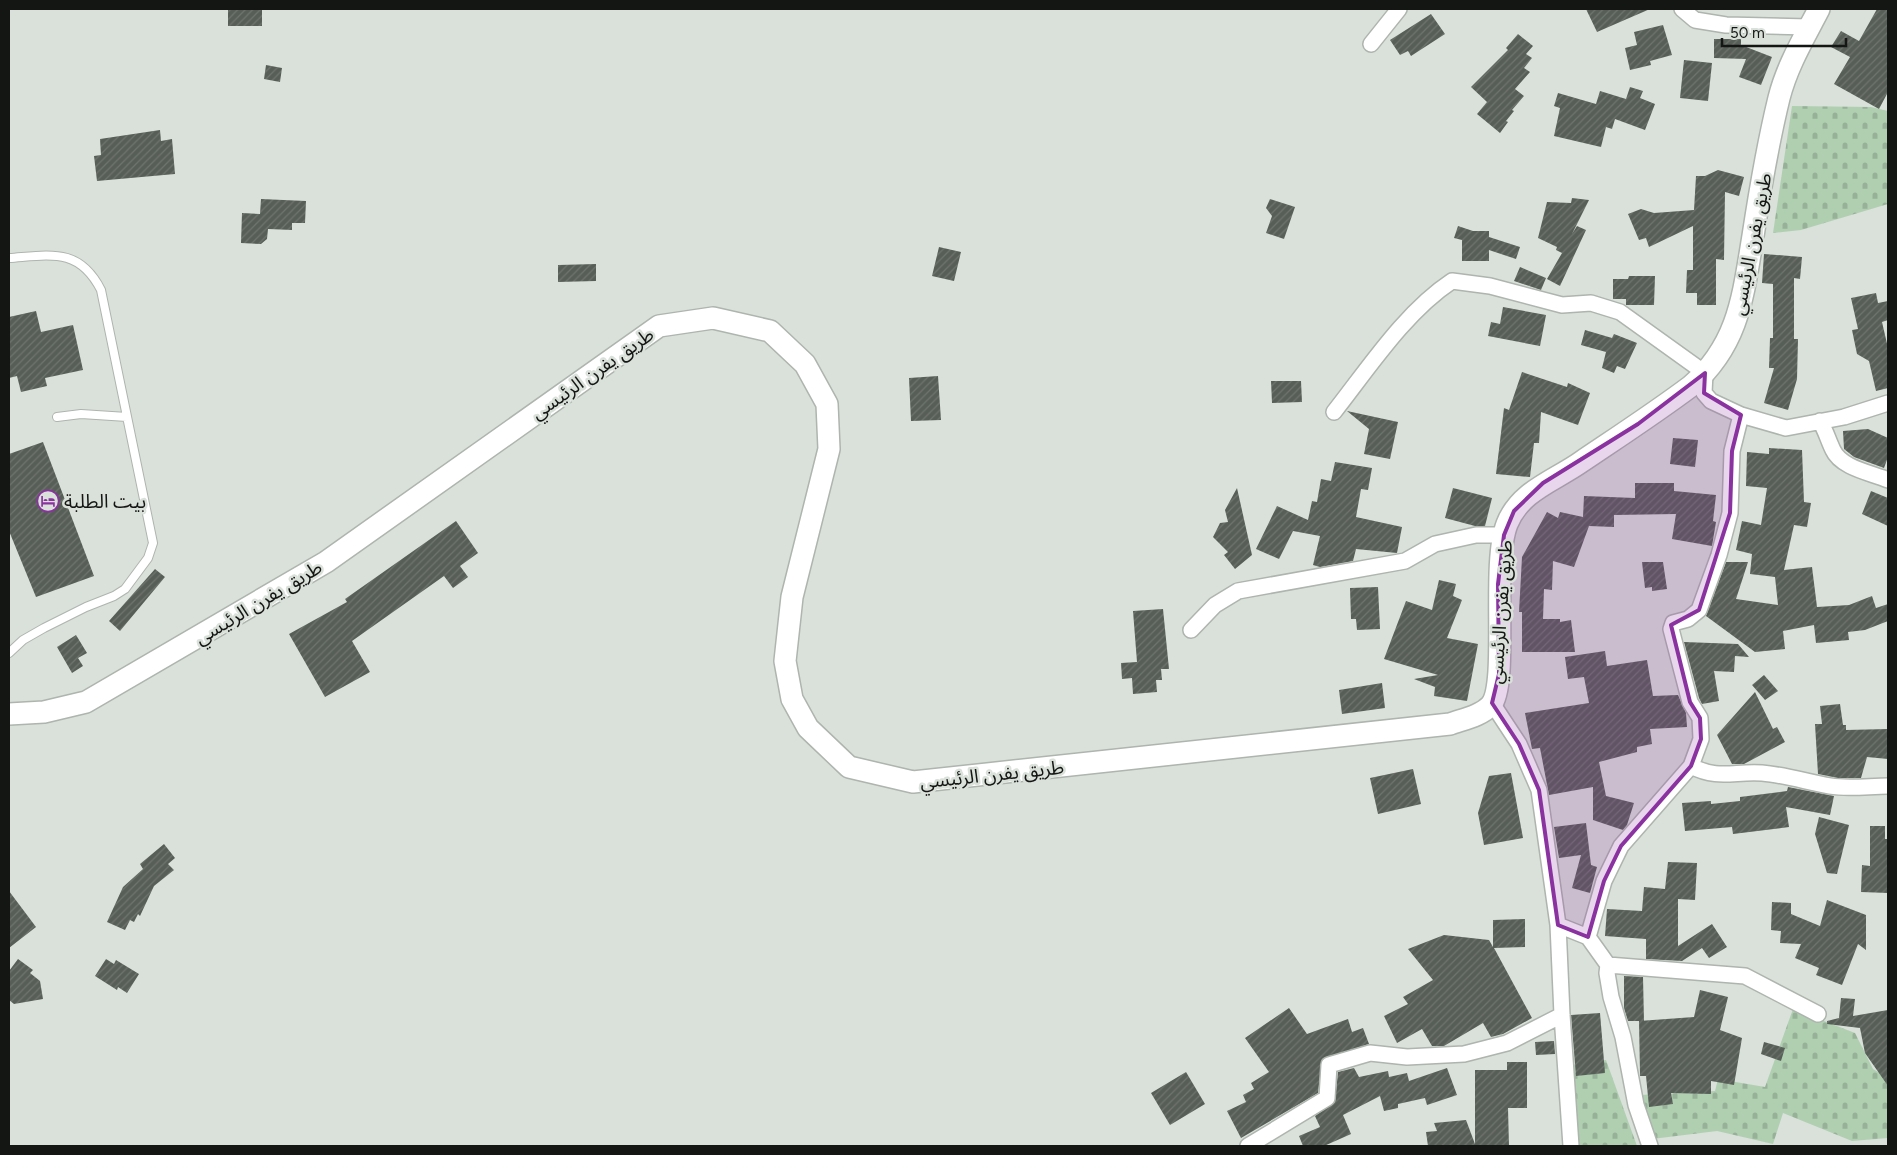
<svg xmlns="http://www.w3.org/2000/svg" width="1897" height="1155" font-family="Figtree,'Noto Sans Arabic',sans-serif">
<defs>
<pattern id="cemetery-stones" width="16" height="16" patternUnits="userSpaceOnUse" patternTransform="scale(1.25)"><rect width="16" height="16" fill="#b0cfb1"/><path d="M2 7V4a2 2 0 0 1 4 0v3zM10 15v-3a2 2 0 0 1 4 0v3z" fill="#96b197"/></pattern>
<pattern id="building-hatch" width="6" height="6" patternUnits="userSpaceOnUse" patternTransform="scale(1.25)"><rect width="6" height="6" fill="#575d57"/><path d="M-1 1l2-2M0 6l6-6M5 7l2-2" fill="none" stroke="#6f746f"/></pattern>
</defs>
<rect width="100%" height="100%" fill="#dae0da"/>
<path fill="url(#cemetery-stones)" d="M 1792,106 L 1871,107 L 1888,111 L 1888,204 L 1801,230 L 1773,233 Z
M 1793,1009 L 1855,1033 L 1873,1069 L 1888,1078 L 1888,1138 L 1852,1141 L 1783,1113 L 1773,1144 L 1717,1131 L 1652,1139 L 1641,1095 L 1715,1091 L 1718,1079 L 1765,1087 Z
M 1606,1060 L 1637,1146 L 1576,1146 L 1570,1065 Z"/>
<path fill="url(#building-hatch)" d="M 228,9 L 262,9 L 262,26 L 228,26 Z
M 1586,9 L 1650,9 L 1597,32 Z
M 1877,9 L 1888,9 L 1888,92 L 1879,109 L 1834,84 L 1850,57 L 1831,47 L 1841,31 L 1859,41 Z
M 1431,14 L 1445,34 L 1411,56 L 1408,51 L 1400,55 L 1390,40 Z
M 1663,25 L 1672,55 L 1650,61 L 1651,65 L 1630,70 L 1625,48 L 1637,45 L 1634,32 Z
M 1518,34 L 1533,46 L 1526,54 L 1532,58 L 1524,68 L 1530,72 L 1515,89 L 1524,96 L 1512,110 L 1514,111 L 1506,121 L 1508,122 L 1500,133 L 1477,114 L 1487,102 L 1471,87 L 1508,50 L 1506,48 Z
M 1714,39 L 1741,39 L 1741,45 L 1772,57 L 1761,85 L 1739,77 L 1746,59 L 1714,58 Z
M 1684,60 L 1712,63 L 1708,101 L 1680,98 Z
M 266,65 L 282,68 L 280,82 L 264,79 Z
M 1630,87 L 1643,91 L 1640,98 L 1655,104 L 1645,130 L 1615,119 L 1612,129 L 1606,127 L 1601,147 L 1554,136 L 1560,108 L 1554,106 L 1558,93 L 1596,104 L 1600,91 L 1626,99 Z
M 160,130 L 161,141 L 172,139 L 175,174 L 97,181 L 94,156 L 101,155 L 100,139 Z
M 1718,170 L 1744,177 L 1739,196 L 1725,192 L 1724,260 L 1716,259 L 1716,305 L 1697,305 L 1697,293 L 1686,293 L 1687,270 L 1693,270 L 1693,226 L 1649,247 L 1646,238 L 1639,240 L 1628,214 L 1641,209 L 1654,213 L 1694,210 L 1696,176 L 1705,176 Z
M 1572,198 L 1589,200 L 1572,234 L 1577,226 L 1586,230 L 1560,286 L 1547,279 L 1562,253 L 1556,250 L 1557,247 L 1538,238 L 1547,202 L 1571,203 Z
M 261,199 L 306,201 L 305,223 L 292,223 L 292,230 L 268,229 L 267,239 L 261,244 L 241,243 L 242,213 L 260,214 Z
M 1270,199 L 1295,207 L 1284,239 L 1266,233 L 1272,216 L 1266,208 Z
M 1458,226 L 1473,231 L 1489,231 L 1489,237 L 1520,247 L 1516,259 L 1489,250 L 1489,261 L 1462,261 L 1462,240 L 1454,238 Z
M 939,247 L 961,252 L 954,281 L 932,276 Z
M 1764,254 L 1802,257 L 1800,279 L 1794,278 L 1794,339 L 1798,339 L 1797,379 L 1788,410 L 1764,403 L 1774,368 L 1769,368 L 1770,338 L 1773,338 L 1773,284 L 1762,283 Z
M 596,264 L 596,281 L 558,282 L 558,265 Z
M 1520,267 L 1546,278 L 1541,290 L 1514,281 Z
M 1629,276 L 1655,276 L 1654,305 L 1626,305 L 1626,299 L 1613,299 L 1613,279 L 1628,279 Z
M 1876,293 L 1878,303 L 1888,301 L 1888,320 L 1882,322 L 1888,348 L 1888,388 L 1876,391 L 1869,361 L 1857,354 L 1852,330 L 1858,329 L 1851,298 Z
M 1503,307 L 1546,315 L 1540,346 L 1488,336 L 1491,322 L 1500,324 Z
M 36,311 L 41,332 L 73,325 L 83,370 L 45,378 L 47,386 L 21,392 L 17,376 L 9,378 L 9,317 Z
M 1585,330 L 1612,338 L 1614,334 L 1637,343 L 1625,369 L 1617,366 L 1614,373 L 1602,368 L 1606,352 L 1581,345 Z
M 1522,372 L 1567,387 L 1568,383 L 1590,393 L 1578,425 L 1541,412 L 1539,443 L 1534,443 L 1530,477 L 1496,474 L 1504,408 L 1509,410 Z
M 938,376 L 941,420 L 911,421 L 909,378 Z
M 1271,381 L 1301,381 L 1302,402 L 1272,403 Z
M 1347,411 L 1398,422 L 1390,459 L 1364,454 L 1369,429 Z
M 1868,429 L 1888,438 L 1888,457 L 1884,468 L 1854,457 L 1844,449 L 1843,431 Z
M 1673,438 L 1698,440 L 1695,467 L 1670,464 Z
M 43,442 L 94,576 L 36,597 L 9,531 L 9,454 Z
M 1769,448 L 1802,450 L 1804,502 L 1811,503 L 1807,527 L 1794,525 L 1784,570 L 1812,567 L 1817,607 L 1849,605 L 1872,596 L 1876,608 L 1888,604 L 1888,621 L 1865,630 L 1848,632 L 1849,640 L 1816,643 L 1814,625 L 1783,631 L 1785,649 L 1755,652 L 1706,616 L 1726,562 L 1748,562 L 1736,599 L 1778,605 L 1775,577 L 1750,574 L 1752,554 L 1736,550 L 1742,521 L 1761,525 L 1767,488 L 1746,486 L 1747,452 L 1769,454 Z
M 1335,462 L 1372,468 L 1368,490 L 1361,489 L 1356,517 L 1402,527 L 1397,553 L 1356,549 L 1353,561 L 1320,567 L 1313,565 L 1320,536 L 1293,531 L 1279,559 L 1256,549 L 1277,506 L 1308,520 L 1312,501 L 1317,502 L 1321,479 L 1331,481 Z
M 1635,483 L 1674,483 L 1674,491 L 1716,495 L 1713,521 L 1716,522 L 1712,546 L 1672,539 L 1676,514 L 1614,515 L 1614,527 L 1589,526 L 1574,567 L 1553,561 L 1552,590 L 1544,589 L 1543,619 L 1560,619 L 1560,622 L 1571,620 L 1575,652 L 1522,652 L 1522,612 L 1519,612 L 1522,557 L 1547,512 L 1558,518 L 1560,512 L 1583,517 L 1584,496 L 1635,498 Z
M 1237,488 L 1252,555 L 1235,569 L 1224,555 L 1228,552 L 1213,537 L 1220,523 L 1228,522 L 1225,510 Z
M 1453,488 L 1492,498 L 1485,526 L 1475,526 L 1445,518 Z
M 1871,491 L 1888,498 L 1888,526 L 1862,514 Z
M 456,521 L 478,553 L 460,566 L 468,577 L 453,588 L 444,576 L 352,641 L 370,672 L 325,697 L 289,634 L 347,602 L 345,599 Z
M 1642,562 L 1663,562 L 1667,589 L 1652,591 L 1652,587 L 1645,588 Z
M 155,569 L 165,577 L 120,631 L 109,621 Z
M 1439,580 L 1456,584 L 1453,596 L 1462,600 L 1447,638 L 1478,644 L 1467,701 L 1434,696 L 1435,687 L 1414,679 L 1438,675 L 1384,659 L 1406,601 L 1432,610 Z
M 1378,587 L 1380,629 L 1357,630 L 1356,619 L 1351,619 L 1350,588 Z
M 1163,609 L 1169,669 L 1161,669 L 1162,680 L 1156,680 L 1157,692 L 1133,694 L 1132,678 L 1122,679 L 1121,663 L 1137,662 L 1133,611 Z
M 76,635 L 87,653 L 78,658 L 83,666 L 72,673 L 57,647 Z
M 1684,642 L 1738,644 L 1749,657 L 1735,656 L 1734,672 L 1714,671 L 1719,701 L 1702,704 L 1699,698 Z
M 1605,651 L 1607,666 L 1647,660 L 1653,696 L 1678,695 L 1686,713 L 1687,727 L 1650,729 L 1652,744 L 1637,747 L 1637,752 L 1599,762 L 1606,796 L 1634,803 L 1627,825 L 1623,830 L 1593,820 L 1593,787 L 1549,795 L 1540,748 L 1532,749 L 1525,713 L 1589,703 L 1584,677 L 1568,679 L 1565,657 Z
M 1764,675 L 1778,691 L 1765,700 L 1752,685 Z
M 1382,683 L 1385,708 L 1342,714 L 1339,690 Z
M 1755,692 L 1773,729 L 1777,727 L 1785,742 L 1744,764 L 1732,764 L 1717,735 Z
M 1840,704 L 1843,725 L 1846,725 L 1846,730 L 1888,729 L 1888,759 L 1867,757 L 1861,778 L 1838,778 L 1818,774 L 1815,724 L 1822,724 L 1820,706 Z
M 1413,769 L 1421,804 L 1378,814 L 1370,778 Z
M 1511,773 L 1523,838 L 1484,845 L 1478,813 L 1489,776 Z
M 1788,787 L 1834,796 L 1830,815 L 1786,807 L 1789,827 L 1733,834 L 1732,827 L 1685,831 L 1682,803 L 1711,801 L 1711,804 L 1740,801 L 1740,797 L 1787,791 Z
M 1819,817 L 1849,825 L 1837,874 L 1827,873 L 1815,834 Z
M 1586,823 L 1591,865 L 1597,867 L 1590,893 L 1572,888 L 1581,855 L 1559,858 L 1554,827 Z
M 1870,826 L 1885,826 L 1885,839 L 1888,839 L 1888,893 L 1861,892 L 1862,865 L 1870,866 Z
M 164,844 L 175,858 L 168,864 L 174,870 L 154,886 L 140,916 L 138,914 L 134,922 L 130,920 L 125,930 L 107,922 L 123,887 L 143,869 L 140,864 Z
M 1668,862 L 1697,863 L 1695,900 L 1678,899 L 1678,946 L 1712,924 L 1727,947 L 1709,958 L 1702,948 L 1682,961 L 1646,959 L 1646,939 L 1605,936 L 1607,909 L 1642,911 L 1644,887 L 1665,889 Z
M 9,891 L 36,927 L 9,948 Z
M 1827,900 L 1866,915 L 1866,950 L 1858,944 L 1842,985 L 1816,975 L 1819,968 L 1795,958 L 1801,944 L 1780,943 L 1781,931 L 1771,930 L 1772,902 L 1791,903 L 1791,914 L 1820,926 Z
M 1525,919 L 1525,947 L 1494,948 L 1532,1018 L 1503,1034 L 1491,1037 L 1483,1023 L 1444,1046 L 1432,1046 L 1422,1029 L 1397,1043 L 1384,1016 L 1408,1004 L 1403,997 L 1433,980 L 1408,949 L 1444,935 L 1489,940 L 1493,947 L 1493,920 Z
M 18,959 L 33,970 L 30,973 L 40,981 L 43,999 L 14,1004 L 9,1000 L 9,971 Z
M 106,959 L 114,964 L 116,960 L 139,974 L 127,993 L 118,987 L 117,990 L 95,976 Z
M 1624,976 L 1643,977 L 1644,1021 L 1628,1021 L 1624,1008 Z
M 1700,990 L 1728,997 L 1720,1030 L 1742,1038 L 1734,1085 L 1711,1081 L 1711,1094 L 1671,1093 L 1673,1104 L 1649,1107 L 1646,1076 L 1640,1076 L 1640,1074 L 1639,1021 L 1694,1017 Z
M 1841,998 L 1855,999 L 1853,1016 L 1888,1010 L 1888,1086 L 1865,1053 L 1860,1028 L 1827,1024 L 1827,1021 L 1839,1018 Z
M 1289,1008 L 1307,1034 L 1348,1019 L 1352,1032 L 1363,1028 L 1369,1044 L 1322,1059 L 1318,1093 L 1241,1138 L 1227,1111 L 1246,1102 L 1243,1095 L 1254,1089 L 1251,1083 L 1269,1072 L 1245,1038 Z
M 1600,1013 L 1605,1073 L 1576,1076 L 1571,1015 Z
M 1554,1041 L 1555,1054 L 1536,1055 L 1535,1042 Z
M 1764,1042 L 1785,1048 L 1781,1061 L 1761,1054 Z
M 1507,1062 L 1527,1062 L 1527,1108 L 1508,1108 L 1509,1146 L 1428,1146 L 1426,1132 L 1437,1131 L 1434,1123 L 1466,1120 L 1475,1144 L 1475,1070 L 1507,1070 Z
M 1354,1068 L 1359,1077 L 1388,1071 L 1389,1077 L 1407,1073 L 1409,1081 L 1447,1068 L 1457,1095 L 1427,1105 L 1425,1098 L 1398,1104 L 1398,1108 L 1384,1111 L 1380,1096 L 1343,1115 L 1351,1134 L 1324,1146 L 1303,1146 L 1299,1136 L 1320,1127 L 1315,1116 L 1335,1102 L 1338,1072 Z
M 1186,1072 L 1205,1104 L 1170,1125 L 1151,1093 Z"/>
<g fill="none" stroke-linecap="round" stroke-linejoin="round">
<g stroke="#aeb4ae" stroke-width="10">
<path id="service" d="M 9,258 C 50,255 79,247 101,290 L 153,543 L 148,558 L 125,589 L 114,596 L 86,607 L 44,628 L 23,640 L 9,653
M 57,417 L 81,414 L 127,417"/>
</g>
<g stroke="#aeb4ae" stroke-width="18">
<path id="minor" d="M 1682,9 L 1695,20 L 1726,25 L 1809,27
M 1371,44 L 1399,9
M 1334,412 C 1368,369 1405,312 1452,281 L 1490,286 L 1562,305 L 1591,303 L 1620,312 L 1705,373 L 1704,393 L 1711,401 L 1741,415 L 1786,428 L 1844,417 L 1888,403
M 1820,421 C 1826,431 1828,440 1833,450 C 1841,468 1872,473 1888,480
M 1191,630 L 1215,605 L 1238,591 L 1405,561 L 1435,544 L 1476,535 L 1504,535
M 1492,703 L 1519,744 L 1539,790 L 1558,925 L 1562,1015 L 1571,1146
M 1691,766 L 1701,739 L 1700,718 L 1690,702 L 1671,629 L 1673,623 L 1688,619 L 1699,610 L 1719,555 L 1730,513 L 1732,451 L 1741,415
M 1558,925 L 1588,937 L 1608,965 L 1745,976 L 1818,1014
M 1588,937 L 1604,881 L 1621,846 L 1691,766 C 1718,780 1734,771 1762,773 C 1786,775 1807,782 1830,786 C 1848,789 1870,786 1888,786
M 1608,965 L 1607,973 L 1611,997 L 1623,1037 L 1636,1105 L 1650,1146
M 1248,1146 L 1327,1098 L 1329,1065 L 1370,1053 L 1407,1057 L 1464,1054 L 1507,1043 L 1562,1015"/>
</g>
<g stroke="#aeb4ae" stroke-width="24">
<path id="secondary" d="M 9,714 L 44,712 L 86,702 L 326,562 L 659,326 L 713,318 L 770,331 L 805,364 L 827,404 L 829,449 L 792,597 L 785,661 L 792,699 L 808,728 L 849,767 L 913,782 L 1450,724 C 1464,719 1481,716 1491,705 C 1509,683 1491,565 1507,524 C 1520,491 1554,481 1581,462 C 1618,437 1655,413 1691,386 C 1739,344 1743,296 1753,236 C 1760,190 1768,143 1779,98 C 1787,66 1804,38 1819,9"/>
</g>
<use href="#service" stroke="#fff" stroke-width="8"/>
<use href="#minor" stroke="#fff" stroke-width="15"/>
<use href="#secondary" stroke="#fff" stroke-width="21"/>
</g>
<path fill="#8a33a0" fill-opacity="0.2" stroke="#8a33a0" stroke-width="4" stroke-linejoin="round" d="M 1705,373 L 1704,393 L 1741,415 L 1732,451 L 1730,513 L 1699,610 L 1671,625 L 1690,702 L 1700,718 L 1701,739 L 1691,766 L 1621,846 L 1604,881 L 1588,937 L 1558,925 L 1539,790 L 1519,744 L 1492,703 L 1499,674 L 1498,584 L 1504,535 L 1514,511 L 1543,483 L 1638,424 Z"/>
<defs>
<g id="hotel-ring" transform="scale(1.125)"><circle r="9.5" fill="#dae0da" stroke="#8a33a0" stroke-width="1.5"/><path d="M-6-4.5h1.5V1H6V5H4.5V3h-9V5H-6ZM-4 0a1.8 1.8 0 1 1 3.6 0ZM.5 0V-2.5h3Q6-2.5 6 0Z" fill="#8a33a0"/></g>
</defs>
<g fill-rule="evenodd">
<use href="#hotel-ring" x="48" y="501"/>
</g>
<g text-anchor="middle" stroke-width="5" stroke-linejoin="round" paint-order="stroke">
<g font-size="19" fill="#141614" stroke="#dae0da">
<text transform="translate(1751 244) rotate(-79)" y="7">طريق يفرن الرئيسي</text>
<text transform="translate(592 373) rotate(-35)" y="7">طريق يفرن الرئيسي</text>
<text transform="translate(258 602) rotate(-31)" y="7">طريق يفرن الرئيسي</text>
<text transform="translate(1500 612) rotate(-86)" y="7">طريق يفرن الرئيسي</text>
<text transform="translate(992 774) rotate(-6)" y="7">طريق يفرن الرئيسي</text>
</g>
<g font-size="19" fill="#141614" stroke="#dae0da" text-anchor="start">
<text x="64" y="508">بيت الطلبة</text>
</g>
</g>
<rect width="1897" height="1155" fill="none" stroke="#141614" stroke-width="20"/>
<path d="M1722 38v8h124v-8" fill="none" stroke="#141614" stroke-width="2.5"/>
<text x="1730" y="38" font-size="15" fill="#141614" stroke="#dae0da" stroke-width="4" paint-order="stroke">50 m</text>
</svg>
